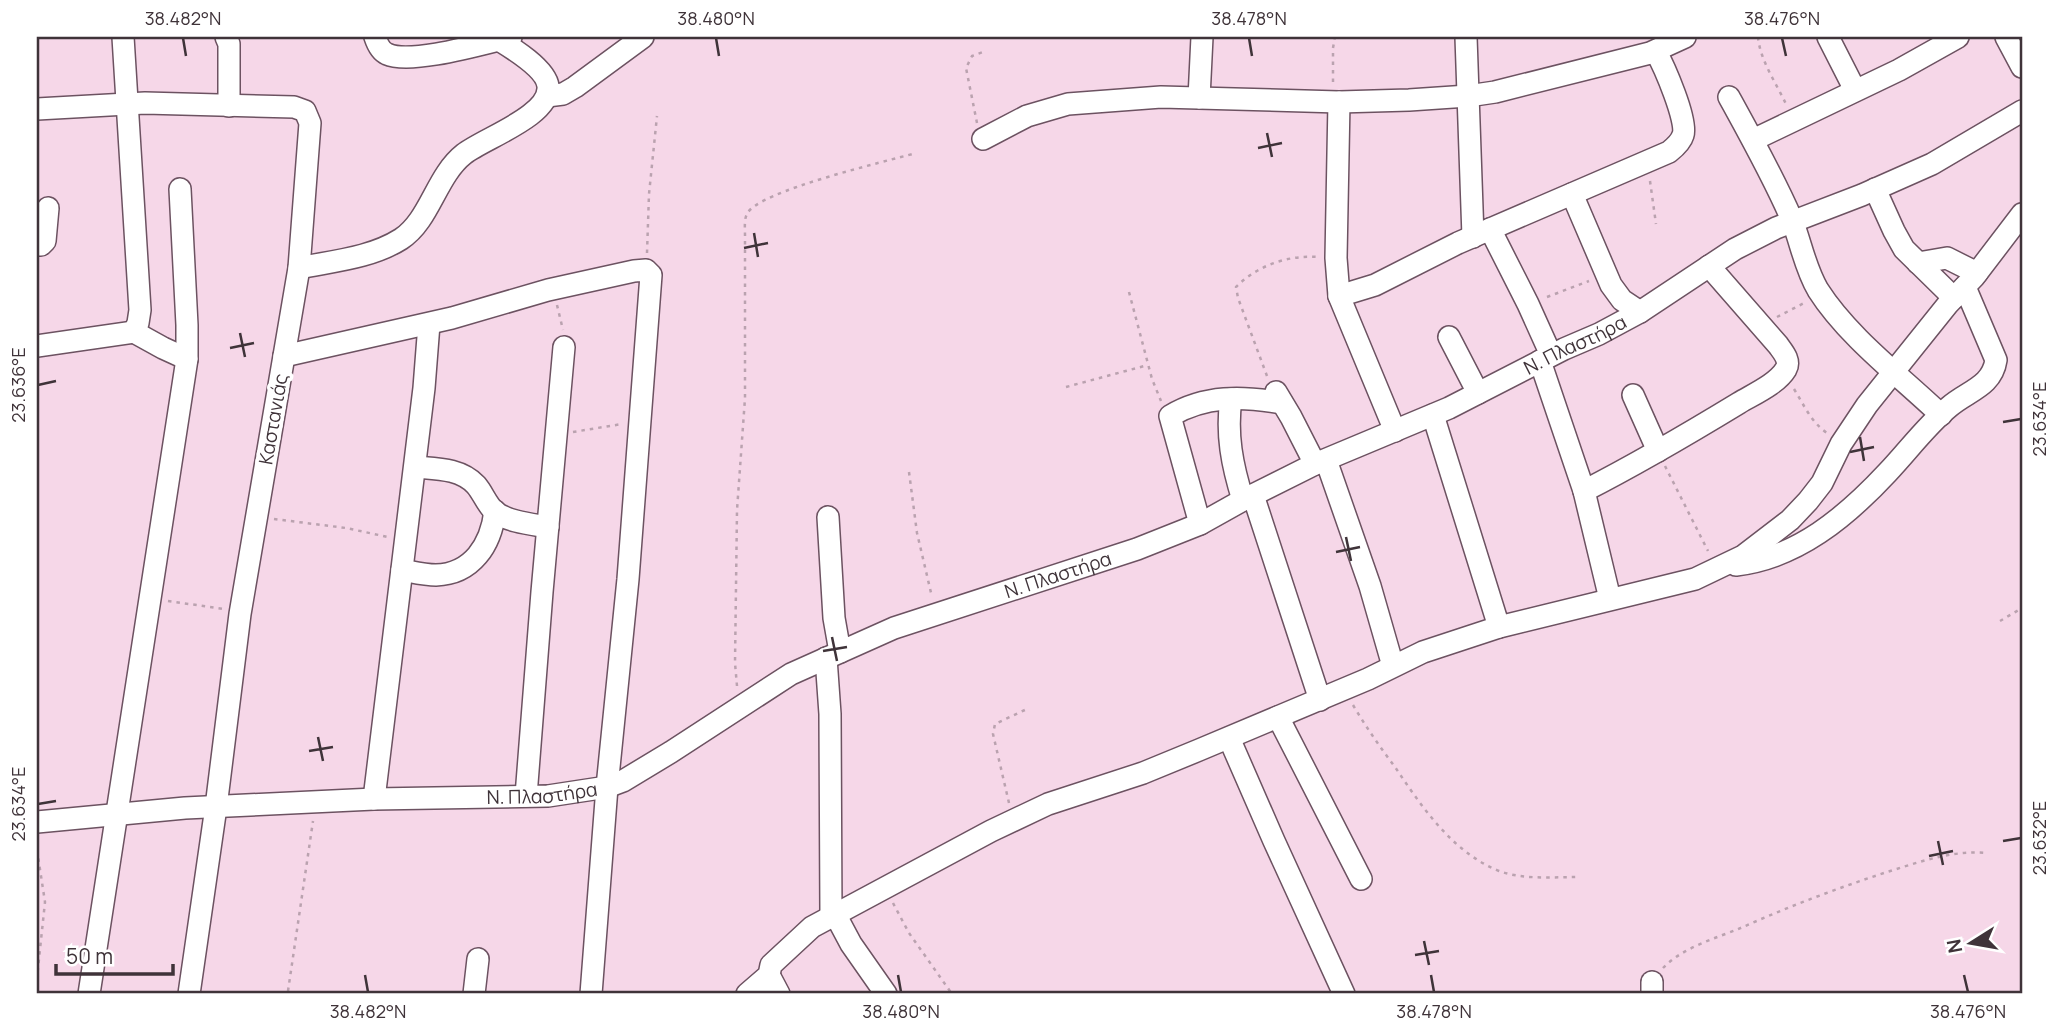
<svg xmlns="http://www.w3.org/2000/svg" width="2059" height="1031" font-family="Manrope,sans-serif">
<rect width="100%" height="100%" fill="#f6d7e8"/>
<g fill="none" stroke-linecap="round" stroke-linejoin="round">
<g stroke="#6c5261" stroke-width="24">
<g id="minor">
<path d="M 123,37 L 140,310 L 138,323 L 134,332"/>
<path d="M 226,37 L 229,44 L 229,106"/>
<path d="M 375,37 C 377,43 380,51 387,54 C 411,65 485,43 511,37"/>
<path d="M 1466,37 L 1473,237"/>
<path d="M 1828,37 L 1855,90"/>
<path d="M 2006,37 L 2022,67"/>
<path d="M 547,96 L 563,94 L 575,87 L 643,37"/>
<path d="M 1729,97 C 1751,137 1774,178 1792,220 C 1801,243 1805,268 1818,290 C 1848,337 1900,376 1941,415"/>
<path d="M 1199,98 L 1202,37"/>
<path d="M 1339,102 L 1336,258 L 1339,296 L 1395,431"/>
<path d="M 37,109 L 145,103 L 294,107 L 305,111 L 310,123 L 299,268 L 240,614 L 216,807 L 189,994"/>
<path d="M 983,139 L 1027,116 L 1068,104 L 1161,97 L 1339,102 L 1409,100 L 1468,96 L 1495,92 L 1650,53 L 1685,37"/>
<path d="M 1753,140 L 1899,70 L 1958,37"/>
<path d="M 1875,189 L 1894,231 L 1904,249 L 1954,298"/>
<path d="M 1572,194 L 1611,285 L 1622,300 L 1640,312"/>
<path d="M 1490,229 L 1528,304 L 1551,355"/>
<path d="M 37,245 L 41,245 L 45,241 L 48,208"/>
<path d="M 1918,263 L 1947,258 L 1977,273"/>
<path d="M 299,268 C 333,261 371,258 401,239 C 430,220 436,176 464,154 C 484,138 551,116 548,86 C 546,69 512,48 499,40"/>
<path d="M 1339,296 L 1375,285 L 1458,243 L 1669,152 C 1674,148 1681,142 1683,135 C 1688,121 1664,66 1656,52"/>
<path d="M 1449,337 L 1478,393"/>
<path d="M 37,346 L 134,332 L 163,348 L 187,359"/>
<path d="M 284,356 L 452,318 L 548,290 L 634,271 L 646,270 L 651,275 L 628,579 L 607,787 L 591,994"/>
<path d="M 1540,361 L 1584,491 L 1610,599"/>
<path d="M 1276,392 L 1291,417 L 1315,464"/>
<path d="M 1633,395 L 1658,451"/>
<path d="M 1231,399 C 1226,434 1232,465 1243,500"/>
<path d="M 1433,415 L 1499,627"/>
<path d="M 1326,460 L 1370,586 L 1393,666"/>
<path d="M 415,467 C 436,469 460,468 476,485 C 483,493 487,505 495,512 C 509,522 531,524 548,527"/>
<path d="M 1584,491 C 1637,464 1688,434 1739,403 C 1754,394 1777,384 1786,369 C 1791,360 1782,351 1778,345 L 1709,266"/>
<path d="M 1253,495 L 1320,700"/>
<path d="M 828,517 L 834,618 L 840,652"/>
<path d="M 1200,524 L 1170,416 C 1205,395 1242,396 1282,403"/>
<path d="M 1736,565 C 1797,558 1846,517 1887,473 C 1908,451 1926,426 1949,407 C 1967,391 1992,387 1996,360 L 1965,287"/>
<path d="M 402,570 C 413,572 425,575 436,575 C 472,574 491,545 495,511"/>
<path d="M 826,658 L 830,714 L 831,916"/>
<path d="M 1278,717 L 1361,879"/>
<path d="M 1229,738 L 1274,841 L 1344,994"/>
<path d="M 526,796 L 542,592 L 564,347"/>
<path d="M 374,799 L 424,388 L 429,324"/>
<path id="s1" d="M 37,822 L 185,808 L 374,799 L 548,796 L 607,787 L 623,781 L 671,752 L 791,674 L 894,628 L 1137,549 L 1200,524 L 1243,500 L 1315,464 L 1449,408 L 1564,349 L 1599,334 L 1640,312 L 1735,249 L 1776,228 L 1862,195 L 1932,164 L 2022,111"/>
<path d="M 835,914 L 851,944 L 886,994"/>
<path d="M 769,975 L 779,994"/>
<path d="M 89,994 L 187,359 L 187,325 L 180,189"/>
<path d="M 474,994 L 478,959"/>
<path d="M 747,994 L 769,975 L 771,965 L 812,927 L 991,831 L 1048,804 L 1143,773 L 1199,750 L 1368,679 L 1423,652 L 1499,627 L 1695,579 L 1743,556 L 1790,520 L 1808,501 L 1822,483 L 1841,444 L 1867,405 L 1948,304 L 1974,277 L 2022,214"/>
<path d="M 1652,994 L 1652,982"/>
</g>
</g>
<path stroke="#baa2af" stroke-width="2.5" stroke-dasharray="3.5 5" stroke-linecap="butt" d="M 1758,37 C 1760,60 1776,83 1786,104
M 1333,82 L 1333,48 L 1335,37
M 977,123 L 966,68 L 972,56 L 983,52
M 1650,181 L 1656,224
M 647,253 L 649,194 L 657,116
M 1129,292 L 1152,379 L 1161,401
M 1547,297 L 1589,281
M 557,305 L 563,330
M 1777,317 L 1806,302
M 1267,376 L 1238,298 L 1236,287 C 1258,265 1288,255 1318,257
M 1066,387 L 1148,365
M 1794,389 C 1804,405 1811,422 1827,433
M 573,432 L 622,424
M 1665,466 L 1708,551
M 909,472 L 917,533 L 932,597
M 274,519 L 346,528 L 388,537
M 168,601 L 224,609
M 2000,621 L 2022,608
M 737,686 L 735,663 L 737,510 L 745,398 L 745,235 C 745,229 744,219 747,214 C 757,191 888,161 916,153
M 1353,705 C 1366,727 1380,747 1395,767 C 1422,807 1452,852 1499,871 C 1524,880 1553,877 1579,877
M 1009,803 L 993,734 L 995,724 L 1027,709
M 37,850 L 45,902 L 37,978
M 893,903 L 909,933 L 952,994
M 1663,968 C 1683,947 1717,938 1743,927 C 1790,906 1838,888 1887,872 C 1919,862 1952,850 1986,853
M 288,991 L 313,821"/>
<use href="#minor" stroke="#fff" stroke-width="21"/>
</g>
<path fill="none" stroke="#3f3339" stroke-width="2.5" d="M 183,38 L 186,56M 716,38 L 719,56M 1249,38 L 1252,56M 1782,38 L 1786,56M 1267,133 L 1272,157M 1258,148 L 1282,143M 754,233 L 758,257M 744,248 L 768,243M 240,333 L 245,357M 230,348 L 254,343M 38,385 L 56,381M 2003,422 L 2021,419M 1860,437 L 1864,461M 1850,452 L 1874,447M 1346,537 L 1351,561M 1336,552 L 1360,547M 832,637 L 837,661M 823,651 L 847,647M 318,737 L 323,761M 309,751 L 333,747M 38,804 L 56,801M 1938,841 L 1943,865M 2003,841 L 2021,838M 1929,856 L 1953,851M 1424,941 L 1429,965M 1415,955 L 1439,951M 365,975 L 368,992M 898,975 L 901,992M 1431,975 L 1434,992M 1964,975 L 1968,992"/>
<g text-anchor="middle" stroke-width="7" stroke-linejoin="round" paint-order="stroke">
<g font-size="19" fill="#3f3339" stroke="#fff">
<text dy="7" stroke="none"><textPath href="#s1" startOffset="1640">Ν. Πλαστήρα</textPath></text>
<text transform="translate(273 419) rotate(-80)" y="7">Καστανιάς</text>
<text dy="7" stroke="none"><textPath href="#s1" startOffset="1073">Ν. Πλαστήρα</textPath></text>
<text dy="7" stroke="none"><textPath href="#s1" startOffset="506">Ν. Πλαστήρα</textPath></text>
</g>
</g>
<rect width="2059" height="1031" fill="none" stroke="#ffffff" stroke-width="77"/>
<g transform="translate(1971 943) rotate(259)" stroke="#ffffff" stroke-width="5" paint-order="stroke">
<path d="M0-5L12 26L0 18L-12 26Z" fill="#3f3339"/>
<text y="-10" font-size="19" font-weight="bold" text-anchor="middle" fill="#3f3339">N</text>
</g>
<path d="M56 964v10h117v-10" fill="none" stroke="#3f3339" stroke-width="3.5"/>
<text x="66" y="964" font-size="21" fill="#3f3339" stroke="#ffffff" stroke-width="5" paint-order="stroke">50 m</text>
<rect x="38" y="38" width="1983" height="954" fill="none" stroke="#3f3339" stroke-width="2.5"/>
<g font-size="18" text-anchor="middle" fill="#3f3339">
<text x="183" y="25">38.482°N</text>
<text x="716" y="25">38.480°N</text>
<text x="1249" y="25">38.478°N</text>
<text x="1782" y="25">38.476°N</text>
<text transform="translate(19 385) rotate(-90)" y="6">23.636°E</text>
<text transform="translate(2040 419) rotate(-90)" y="6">23.634°E</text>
<text transform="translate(19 804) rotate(-90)" y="6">23.634°E</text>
<text transform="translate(2040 838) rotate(-90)" y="6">23.632°E</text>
<text x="368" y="1018">38.482°N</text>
<text x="901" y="1018">38.480°N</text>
<text x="1434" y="1018">38.478°N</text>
<text x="1968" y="1018">38.476°N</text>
</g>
</svg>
